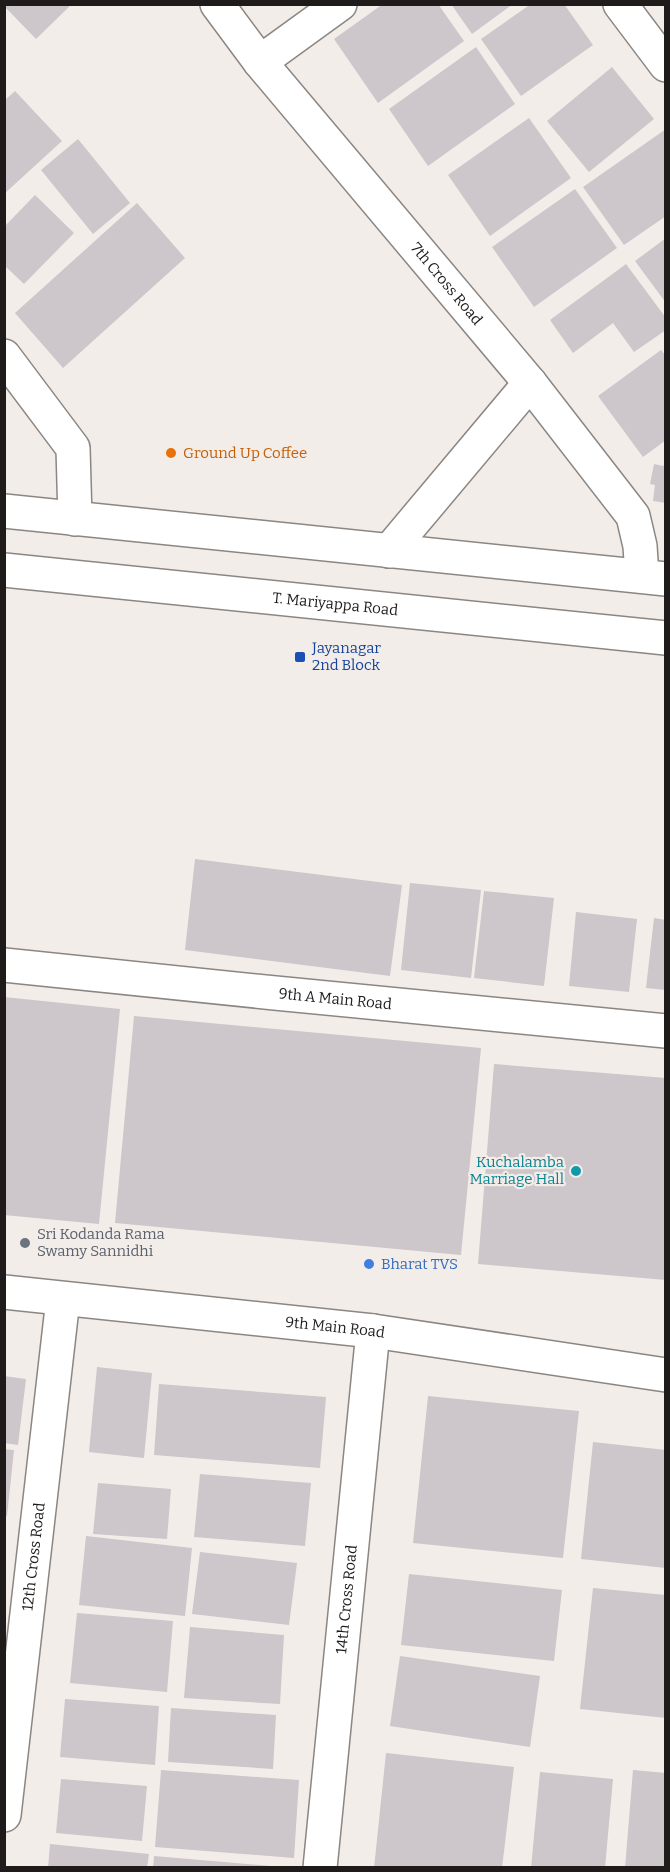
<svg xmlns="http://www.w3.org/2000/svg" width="670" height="1872" font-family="Bitter,serif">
<rect width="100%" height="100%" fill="#f3ede9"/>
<path fill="#cdc6ca" d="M 5,4 L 72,4 L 36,39 L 5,7 Z
M 383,4 L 438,4 L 464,41 L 378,103 L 334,39 Z
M 451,4 L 513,4 L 472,34 Z
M 531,4 L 564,4 L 593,45 L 521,96 L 481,39 Z
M 476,47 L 515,104 L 428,166 L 389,109 Z
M 612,67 L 654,119 L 589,172 L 547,121 Z
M 15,91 L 62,141 L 4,194 L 4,101 Z
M 529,118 L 571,178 L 490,236 L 448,175 Z
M 666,129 L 666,216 L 624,245 L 583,187 Z
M 78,139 L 130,203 L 93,234 L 41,170 Z
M 575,189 L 617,248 L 534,307 L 492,247 Z
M 35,195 L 74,233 L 24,284 L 4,265 L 4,227 Z
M 137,203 L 185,258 L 63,368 L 15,313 Z
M 666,238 L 666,303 L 635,261 Z
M 626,264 L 666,318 L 666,330 L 634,352 L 613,323 L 573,353 L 550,320 Z
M 661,350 L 666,356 L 666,440 L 643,457 L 598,396 Z
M 666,463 L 666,503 L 653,501 L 655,485 L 650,484 L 654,464 L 663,466 Z
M 195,859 L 402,885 L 390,976 L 185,950 Z
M 410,883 L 481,890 L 471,978 L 401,970 Z
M 484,891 L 554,898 L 544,986 L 474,978 Z
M 576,912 L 637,919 L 629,992 L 569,986 Z
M 654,918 L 666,920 L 666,990 L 646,988 Z
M 4,997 L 120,1009 L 99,1224 L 4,1215 Z
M 134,1016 L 481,1048 L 461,1255 L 115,1223 Z
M 494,1064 L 666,1078 L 666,1280 L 478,1264 Z
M 97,1367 L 152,1373 L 144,1458 L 89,1452 Z
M 4,1376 L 26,1379 L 18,1445 L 4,1443 Z
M 159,1384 L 326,1397 L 320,1468 L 154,1455 Z
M 428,1396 L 579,1411 L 563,1558 L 413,1543 Z
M 593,1442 L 666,1450 L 666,1568 L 581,1559 Z
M 4,1449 L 14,1450 L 7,1516 L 4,1516 Z
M 200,1474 L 311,1483 L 305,1546 L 194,1537 Z
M 98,1483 L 171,1489 L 167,1539 L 93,1534 Z
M 86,1536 L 192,1548 L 185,1616 L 79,1605 Z
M 200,1552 L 297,1563 L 289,1625 L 192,1614 Z
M 409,1574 L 562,1590 L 554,1661 L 401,1645 Z
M 593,1588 L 666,1595 L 666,1718 L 580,1709 Z
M 77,1613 L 173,1621 L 167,1692 L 70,1683 Z
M 190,1627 L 284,1635 L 280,1704 L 184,1698 Z
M 400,1656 L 540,1676 L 530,1747 L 390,1726 Z
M 65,1699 L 159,1706 L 155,1765 L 60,1757 Z
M 171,1708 L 276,1715 L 273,1769 L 168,1762 Z
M 386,1753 L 514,1767 L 502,1868 L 374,1868 Z
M 161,1770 L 299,1780 L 294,1858 L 155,1847 Z
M 633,1770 L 666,1773 L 666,1868 L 625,1868 Z
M 540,1772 L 613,1779 L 605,1868 L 531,1868 Z
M 61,1779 L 147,1786 L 142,1841 L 56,1833 Z
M 50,1844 L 149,1854 L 147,1868 L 48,1868 Z
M 154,1856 L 271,1866 L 271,1868 L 153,1868 Z"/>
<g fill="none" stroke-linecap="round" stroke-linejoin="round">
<g stroke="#8c8683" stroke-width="36">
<g id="minor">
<path id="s1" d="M 217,4 L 260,62 L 530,383 L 633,516 L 640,546 L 642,576"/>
<path d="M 620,4 L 666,65"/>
<path d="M 260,62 L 340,4"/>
<path d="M 4,356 L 73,448 L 75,519"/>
<path d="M 389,551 L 530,383"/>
<path id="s2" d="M 4,965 L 275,993 L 666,1031"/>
<path id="s3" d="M 4,1292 L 373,1331 L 666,1375"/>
<path id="s4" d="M 4,1815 L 63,1299"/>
<path id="s5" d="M 320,1868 L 373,1331"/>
</g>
</g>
<g stroke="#8c8683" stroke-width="36">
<g id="major">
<path d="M 4,511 L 666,579"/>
<path id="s6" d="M 4,570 L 666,638"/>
</g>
</g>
<use href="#minor" stroke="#fff" stroke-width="33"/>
<use href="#major" stroke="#fff" stroke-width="33"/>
</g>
<circle fill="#e8710a" stroke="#f3ede9" stroke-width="2" cx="171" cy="453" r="6"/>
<rect fill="#1a4fb4" stroke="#f3ede9" stroke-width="2" x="294" y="651" width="12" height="12" rx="3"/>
<circle fill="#0f9aa8" stroke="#f3ede9" stroke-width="2" cx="576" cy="1171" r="6"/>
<circle fill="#6b7280" stroke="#f3ede9" stroke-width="2" cx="25" cy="1243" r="6"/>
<circle fill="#3f7fe0" stroke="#f3ede9" stroke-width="2" cx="369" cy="1264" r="6"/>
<g text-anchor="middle" stroke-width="4.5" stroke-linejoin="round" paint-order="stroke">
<g font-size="15" fill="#1e1b1a" stroke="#f3ede9">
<text dy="5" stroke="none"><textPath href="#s1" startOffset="362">7th Cross Road</textPath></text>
<text dy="5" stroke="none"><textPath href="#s6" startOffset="333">T. Mariyappa Road</textPath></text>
<text dy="5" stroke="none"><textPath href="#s2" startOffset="333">9th A Main Road</textPath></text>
<text dy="5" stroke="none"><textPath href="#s3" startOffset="333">9th Main Road</textPath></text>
<text dy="5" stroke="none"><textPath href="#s4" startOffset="260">12th Cross Road</textPath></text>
<text dy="5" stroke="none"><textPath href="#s5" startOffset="270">14th Cross Road</textPath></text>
</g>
<g font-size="15" fill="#c56008" stroke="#f3ede9" text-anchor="start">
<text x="183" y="458">Ground Up Coffee</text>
</g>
<g font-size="15" fill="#164399" stroke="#f3ede9" text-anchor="start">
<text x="312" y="653">Jayanagar<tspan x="312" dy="17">2nd Block</tspan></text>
</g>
<g font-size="15" fill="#0d838f" stroke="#f3ede9" text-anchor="end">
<text x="564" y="1167">Kuchalamba<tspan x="564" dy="17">Marriage Hall</tspan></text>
</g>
<g font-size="15" fill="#5b616d" stroke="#f3ede9" text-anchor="start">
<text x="37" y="1239">Sri Kodanda Rama<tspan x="37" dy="17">Swamy Sannidhi</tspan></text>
</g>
<g font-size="15" fill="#366cbe" stroke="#f3ede9" text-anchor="start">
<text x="381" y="1269">Bharat TVS</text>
</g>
</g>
<rect width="670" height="1872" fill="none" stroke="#1e1b1a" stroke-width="12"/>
</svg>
